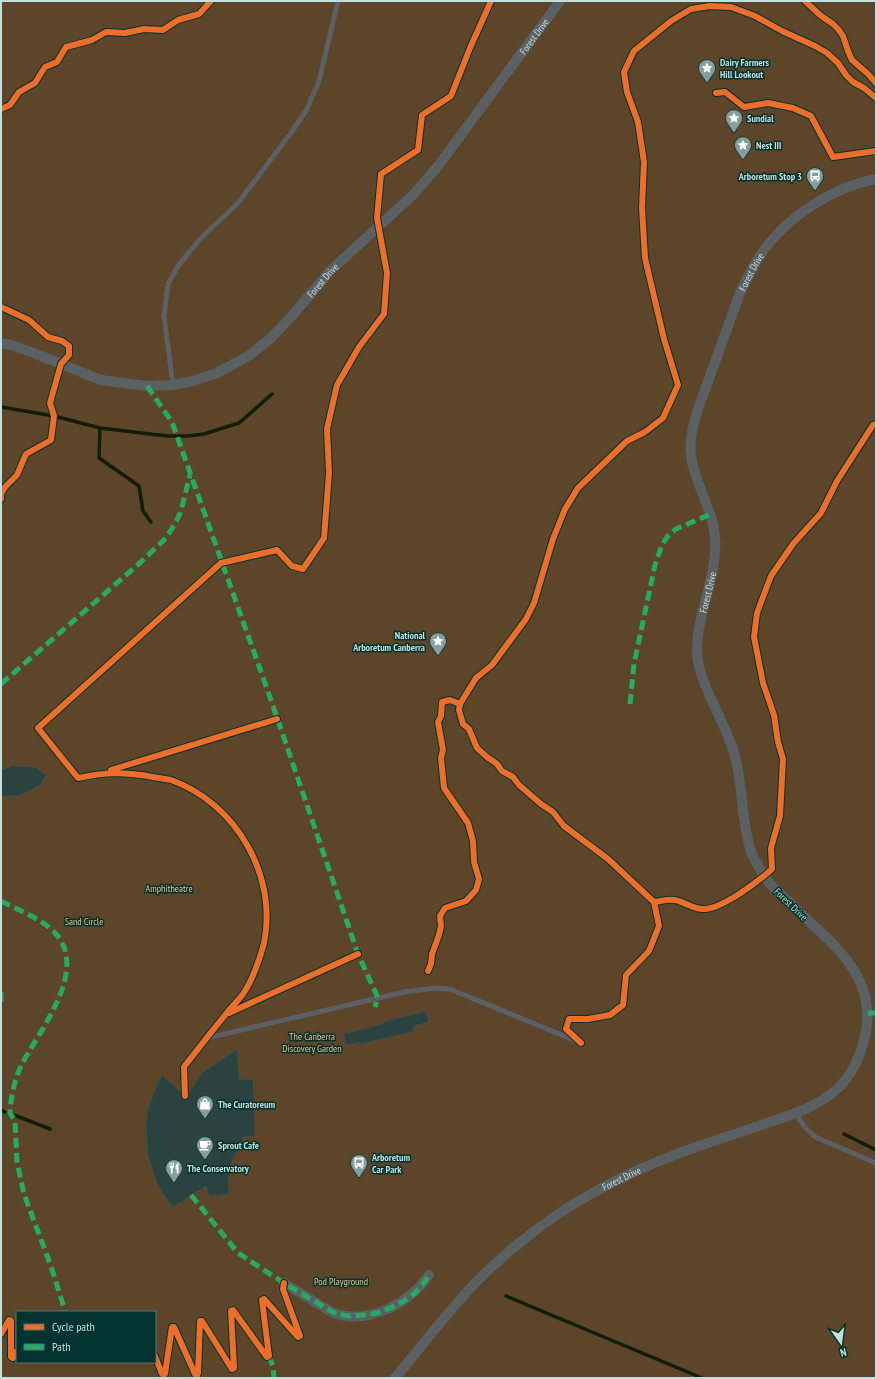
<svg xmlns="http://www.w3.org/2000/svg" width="877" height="1379" font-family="'PT Sans Narrow',sans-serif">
<rect width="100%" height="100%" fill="#0e2826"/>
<path fill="#5d4529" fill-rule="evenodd" d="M 1,1 L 876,1 L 876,1378 L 1,1378 ZM 17,1312 L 155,1312 L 155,1362 L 17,1362 Z"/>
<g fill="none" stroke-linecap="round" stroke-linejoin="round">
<path stroke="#121e03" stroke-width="3.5" d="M 1,407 L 54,416 L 100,428 L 167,436 L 188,436 L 204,434 L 239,423 L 272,394
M 100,428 L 99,458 L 139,486 L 143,511 L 151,522
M 1,1110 L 5,1112
M 14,1115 L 50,1129
M 844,1134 L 876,1150
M 506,1296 L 702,1378"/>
</g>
<path fill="#2a4240" stroke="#39504e" d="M 12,766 L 35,767 L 46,775 L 41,784 L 29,791 L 18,796 L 1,796 L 1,770 Z
M 426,1011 L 429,1022 L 414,1026 L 412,1032 L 360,1044 L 359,1042 L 346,1045 L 344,1034 L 383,1024 L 383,1022 Z
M 237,1049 L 239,1080 L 253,1079 L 255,1136 L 243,1137 L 244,1142 L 240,1142 L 229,1168 L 230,1176 L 228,1177 L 229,1194 L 209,1196 L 206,1186 L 173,1207 L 164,1195 L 157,1183 L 148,1156 L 146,1125 L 148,1109 L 154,1092 L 162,1075 L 186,1097 L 202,1073 Z"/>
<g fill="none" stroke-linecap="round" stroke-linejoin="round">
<path stroke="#5a6063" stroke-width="5" d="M 173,385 L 164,316 L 168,284 L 178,266 L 201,238 L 238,203 L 291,133 L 307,109 L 319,81 L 338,1
M 207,1038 L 404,992 L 435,988 L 450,989 L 581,1043
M 796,1114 L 804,1126 L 815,1137 L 876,1163"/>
<g stroke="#5a6063" stroke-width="10">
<path id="s1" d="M 1,343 L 11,345 L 34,353 L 101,380 L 147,386 L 173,385 L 193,381 L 217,373 L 250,355 L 271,338 L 291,317 L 330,271 L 414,194 L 438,166 L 560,1"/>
<path d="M 284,1283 C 296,1290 308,1298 320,1305 C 325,1308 331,1312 336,1314 C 370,1324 410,1303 429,1275"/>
<path id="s2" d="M 395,1378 C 416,1353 436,1327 458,1302 C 491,1263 544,1220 589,1195 C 619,1178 650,1164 682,1152 C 709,1142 737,1134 764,1124 C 790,1115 817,1108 838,1088 C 851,1076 860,1057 864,1040 C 871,1016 867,990 853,969 C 842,951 828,939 813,925 C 800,912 787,900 773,887 C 764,876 756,865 751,851 C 740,818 744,781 732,747 C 723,718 697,680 697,651 C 697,612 718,576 715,537 C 713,509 695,485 691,456 C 689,441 693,426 697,412 L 740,293 C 747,278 754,263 764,250 C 789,215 834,187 876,179"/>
</g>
<path stroke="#26ab63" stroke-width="5" stroke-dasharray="10 5" stroke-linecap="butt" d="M 147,386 L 172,422 L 271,700 L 358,954 L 378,998 L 375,1007
M 1,684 L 141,562 L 166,538 L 176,522 L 181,511 L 190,475
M 630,704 L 634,664 L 655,565 L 662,545 L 667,537 L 676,529 L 711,514
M 1,901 C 18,910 43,919 56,934 C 89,972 38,1032 21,1066 C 14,1081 11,1097 10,1113 L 15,1121 L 17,1162 L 24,1194 L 52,1269 L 65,1311
M 1,992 L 1,1002
M 868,1013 L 876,1013
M 191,1195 L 238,1253 L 284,1283 L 336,1314 L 349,1316 L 363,1315 L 377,1313 L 390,1308 L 402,1302 L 414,1294 L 423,1284 L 429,1275
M 269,1356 L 273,1367 L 274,1378"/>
<g stroke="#03332f" stroke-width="8">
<path id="cycleway" d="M 805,1 L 820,15 L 833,24 L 838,29 L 843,36 L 848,51 L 852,60 L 868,74 L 876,83
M 716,93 L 725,92 L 744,107 L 768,103 L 793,108 L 811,116 L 833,157 L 876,151
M 1,109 L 10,105 L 19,92 L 35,83 L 45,67 L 57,62 L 66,47 L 92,40 L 106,32 L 125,33 L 144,29 L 163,30 L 178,20 L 199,14 L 211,1
M 1,307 L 29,320 L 48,337 L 62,341 L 69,346 L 69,355 L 61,364 L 50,403 L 54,416 L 51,440 L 26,454 L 17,475 L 5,487 L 1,494 L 1,499
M 111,770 L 277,719
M 654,902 C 661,901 669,899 675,900 C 685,902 695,910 704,909 C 722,909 759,881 772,869 L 771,848 L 780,816 L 783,759 L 778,742 L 774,715 L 763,683 L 754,637 L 757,613 L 771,576 L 793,544 L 821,513 L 837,481 L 873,425 L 876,424
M 428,971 L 431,964 L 432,954 L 439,935 L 441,926 L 440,916 L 445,908 L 466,901 L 476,890 L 479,879 L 474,862 L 473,841 L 468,823 L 444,788 L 441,758 L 443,750 L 438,722 L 441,716 L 442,702 L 450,700 L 460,704
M 229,1013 L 358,954
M 581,1043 L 566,1029 L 569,1019 L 588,1019 L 610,1015 L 623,1005 L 626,975 L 649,951 L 659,926 L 654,902 L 608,859 L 564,826 L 553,812 L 541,804 L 519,785 L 513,777 L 502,771 L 497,764 L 487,757 L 477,748 L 469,729 L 463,724 L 459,710 L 460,704 L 476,678 L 492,665 L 526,619 L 534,603 L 553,539 L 565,509 L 578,488 L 627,441 L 645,432 L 663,418 L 678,385 L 664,339 L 645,258 L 642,208 L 644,162 L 638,122 L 627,92 L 624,72 L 634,51 L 671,21 L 691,9 L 710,6 L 731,7 L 755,16 L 782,31 L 815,46 L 827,53 L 838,63 L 846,75 L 853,82 L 864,88 L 876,98
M 185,1096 L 184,1067 C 198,1049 211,1032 226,1014 C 231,1007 238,1001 243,994 C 252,981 260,959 264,943 C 278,876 236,803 171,780 C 165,779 159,778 153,777 C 125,772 105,772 78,778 L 38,728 L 221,563 L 277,550 L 292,566 L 303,569 L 324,538 L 329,473 L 327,429 L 337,385 L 359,347 L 384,314 L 387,273 L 377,218 L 381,174 L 418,150 L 422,115 L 451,96 L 470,48 L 491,1
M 1,1334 L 9,1320 L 11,1321 L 11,1357 L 13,1358 L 17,1351
M 155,1356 L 162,1374 L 165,1374 L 172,1327 L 174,1327 L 195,1374 L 198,1373
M 196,1378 L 198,1373 L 200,1321 L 202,1321 L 232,1369 L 234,1368 L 231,1311 L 233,1310 L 267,1357 L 269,1356 L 262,1300 L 264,1299 L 298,1337 L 300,1336 L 283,1289 L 284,1283"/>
</g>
<use href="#cycleway" stroke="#ee6e29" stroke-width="6"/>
</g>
<defs>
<g id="sight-pin" transform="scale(0.9)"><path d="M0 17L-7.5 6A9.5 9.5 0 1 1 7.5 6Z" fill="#849f9c" stroke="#03332f"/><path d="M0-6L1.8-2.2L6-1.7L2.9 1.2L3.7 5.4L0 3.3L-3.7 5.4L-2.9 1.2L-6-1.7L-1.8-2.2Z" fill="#fff"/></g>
<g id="bus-pin" transform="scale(0.9)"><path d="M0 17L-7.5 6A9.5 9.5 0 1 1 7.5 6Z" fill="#849f9c" stroke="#03332f"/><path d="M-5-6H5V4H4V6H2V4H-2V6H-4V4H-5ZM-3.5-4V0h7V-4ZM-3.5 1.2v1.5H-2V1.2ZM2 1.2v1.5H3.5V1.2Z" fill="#fff"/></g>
<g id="shop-pin" transform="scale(0.9)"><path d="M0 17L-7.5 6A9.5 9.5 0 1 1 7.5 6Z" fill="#849f9c" stroke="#03332f"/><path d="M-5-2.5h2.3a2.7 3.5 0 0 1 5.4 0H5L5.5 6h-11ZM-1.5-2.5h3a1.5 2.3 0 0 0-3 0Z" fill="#fff"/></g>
<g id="cafe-pin" transform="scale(0.9)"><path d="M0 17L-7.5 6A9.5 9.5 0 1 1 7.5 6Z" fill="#849f9c" stroke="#03332f"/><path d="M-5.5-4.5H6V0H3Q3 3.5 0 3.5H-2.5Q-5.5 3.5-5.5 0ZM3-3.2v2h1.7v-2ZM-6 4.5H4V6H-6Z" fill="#fff"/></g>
<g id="restaurant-pin" transform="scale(0.9)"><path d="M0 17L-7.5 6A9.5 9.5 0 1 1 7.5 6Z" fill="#849f9c" stroke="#03332f"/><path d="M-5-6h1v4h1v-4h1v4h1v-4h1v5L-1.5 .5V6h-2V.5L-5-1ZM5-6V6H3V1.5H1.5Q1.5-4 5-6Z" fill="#fff"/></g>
</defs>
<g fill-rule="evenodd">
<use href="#sight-pin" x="707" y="68"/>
<use href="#sight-pin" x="734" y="118"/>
<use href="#sight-pin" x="743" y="145"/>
<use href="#bus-pin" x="815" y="176"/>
<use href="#sight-pin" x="438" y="641"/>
<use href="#shop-pin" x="205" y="1104"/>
<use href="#cafe-pin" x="205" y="1145"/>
<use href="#bus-pin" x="359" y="1163"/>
<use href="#restaurant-pin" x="174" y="1168"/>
</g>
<g text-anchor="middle" stroke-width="3" stroke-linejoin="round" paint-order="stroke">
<g font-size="10" fill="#c3dfdc" stroke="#03332f">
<text dy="4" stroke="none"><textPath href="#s1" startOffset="691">Forest Drive</textPath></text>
<text dy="4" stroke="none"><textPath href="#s2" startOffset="1432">Forest Drive</textPath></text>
<text dy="4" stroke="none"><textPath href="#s1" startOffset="367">Forest Drive</textPath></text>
<text dy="4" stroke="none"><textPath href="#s2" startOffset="1096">Forest Drive</textPath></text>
<text transform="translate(791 904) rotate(44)" y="4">Forest Drive</text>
<text dy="4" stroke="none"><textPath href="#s2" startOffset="305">Forest Drive</textPath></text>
</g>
<g font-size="10" font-weight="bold" fill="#c3dfdc" stroke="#03332f" text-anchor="start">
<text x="720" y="66">Dairy Farmers<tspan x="720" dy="12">Hill Lookout</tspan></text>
<text x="747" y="122">Sundial</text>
<text x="756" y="149">Nest III</text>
<text x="802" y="180" text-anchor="end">Arboretum Stop 3</text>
<text x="425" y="639" text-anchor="end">National<tspan x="425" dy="12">Arboretum Canberra</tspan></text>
<text x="218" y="1108">The Curatoreum</text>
<text x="218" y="1149">Sprout Cafe</text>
<text x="372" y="1161">Arboretum<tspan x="372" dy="12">Car Park</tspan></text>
<text x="187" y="1172">The Conservatory</text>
</g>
<g font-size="10" fill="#f6bf86" stroke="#03332f">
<text x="169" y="892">Amphitheatre</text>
<text x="84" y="925">Sand Circle</text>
<text x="312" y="1040">The Canberra<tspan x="312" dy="12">Discovery Garden</tspan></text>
<text x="341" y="1285">Pod Playground</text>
</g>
</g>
<rect width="877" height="1379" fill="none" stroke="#c3dfdc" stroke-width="4"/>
<rect x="16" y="1311" width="140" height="52" fill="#03332f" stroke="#507874"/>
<rect x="24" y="1324" width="20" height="6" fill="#ee6e29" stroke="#507874"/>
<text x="52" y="1331" font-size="12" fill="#c3dfdc">Cycle path</text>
<rect x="24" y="1344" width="20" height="6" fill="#26ab63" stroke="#507874"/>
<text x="52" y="1351" font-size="12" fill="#c3dfdc">Path</text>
<g transform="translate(841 1343) rotate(166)" stroke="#03332f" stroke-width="3" paint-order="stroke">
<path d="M0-3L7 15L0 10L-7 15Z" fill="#c3dfdc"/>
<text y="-6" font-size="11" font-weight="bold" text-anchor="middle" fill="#c3dfdc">N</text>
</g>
</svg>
